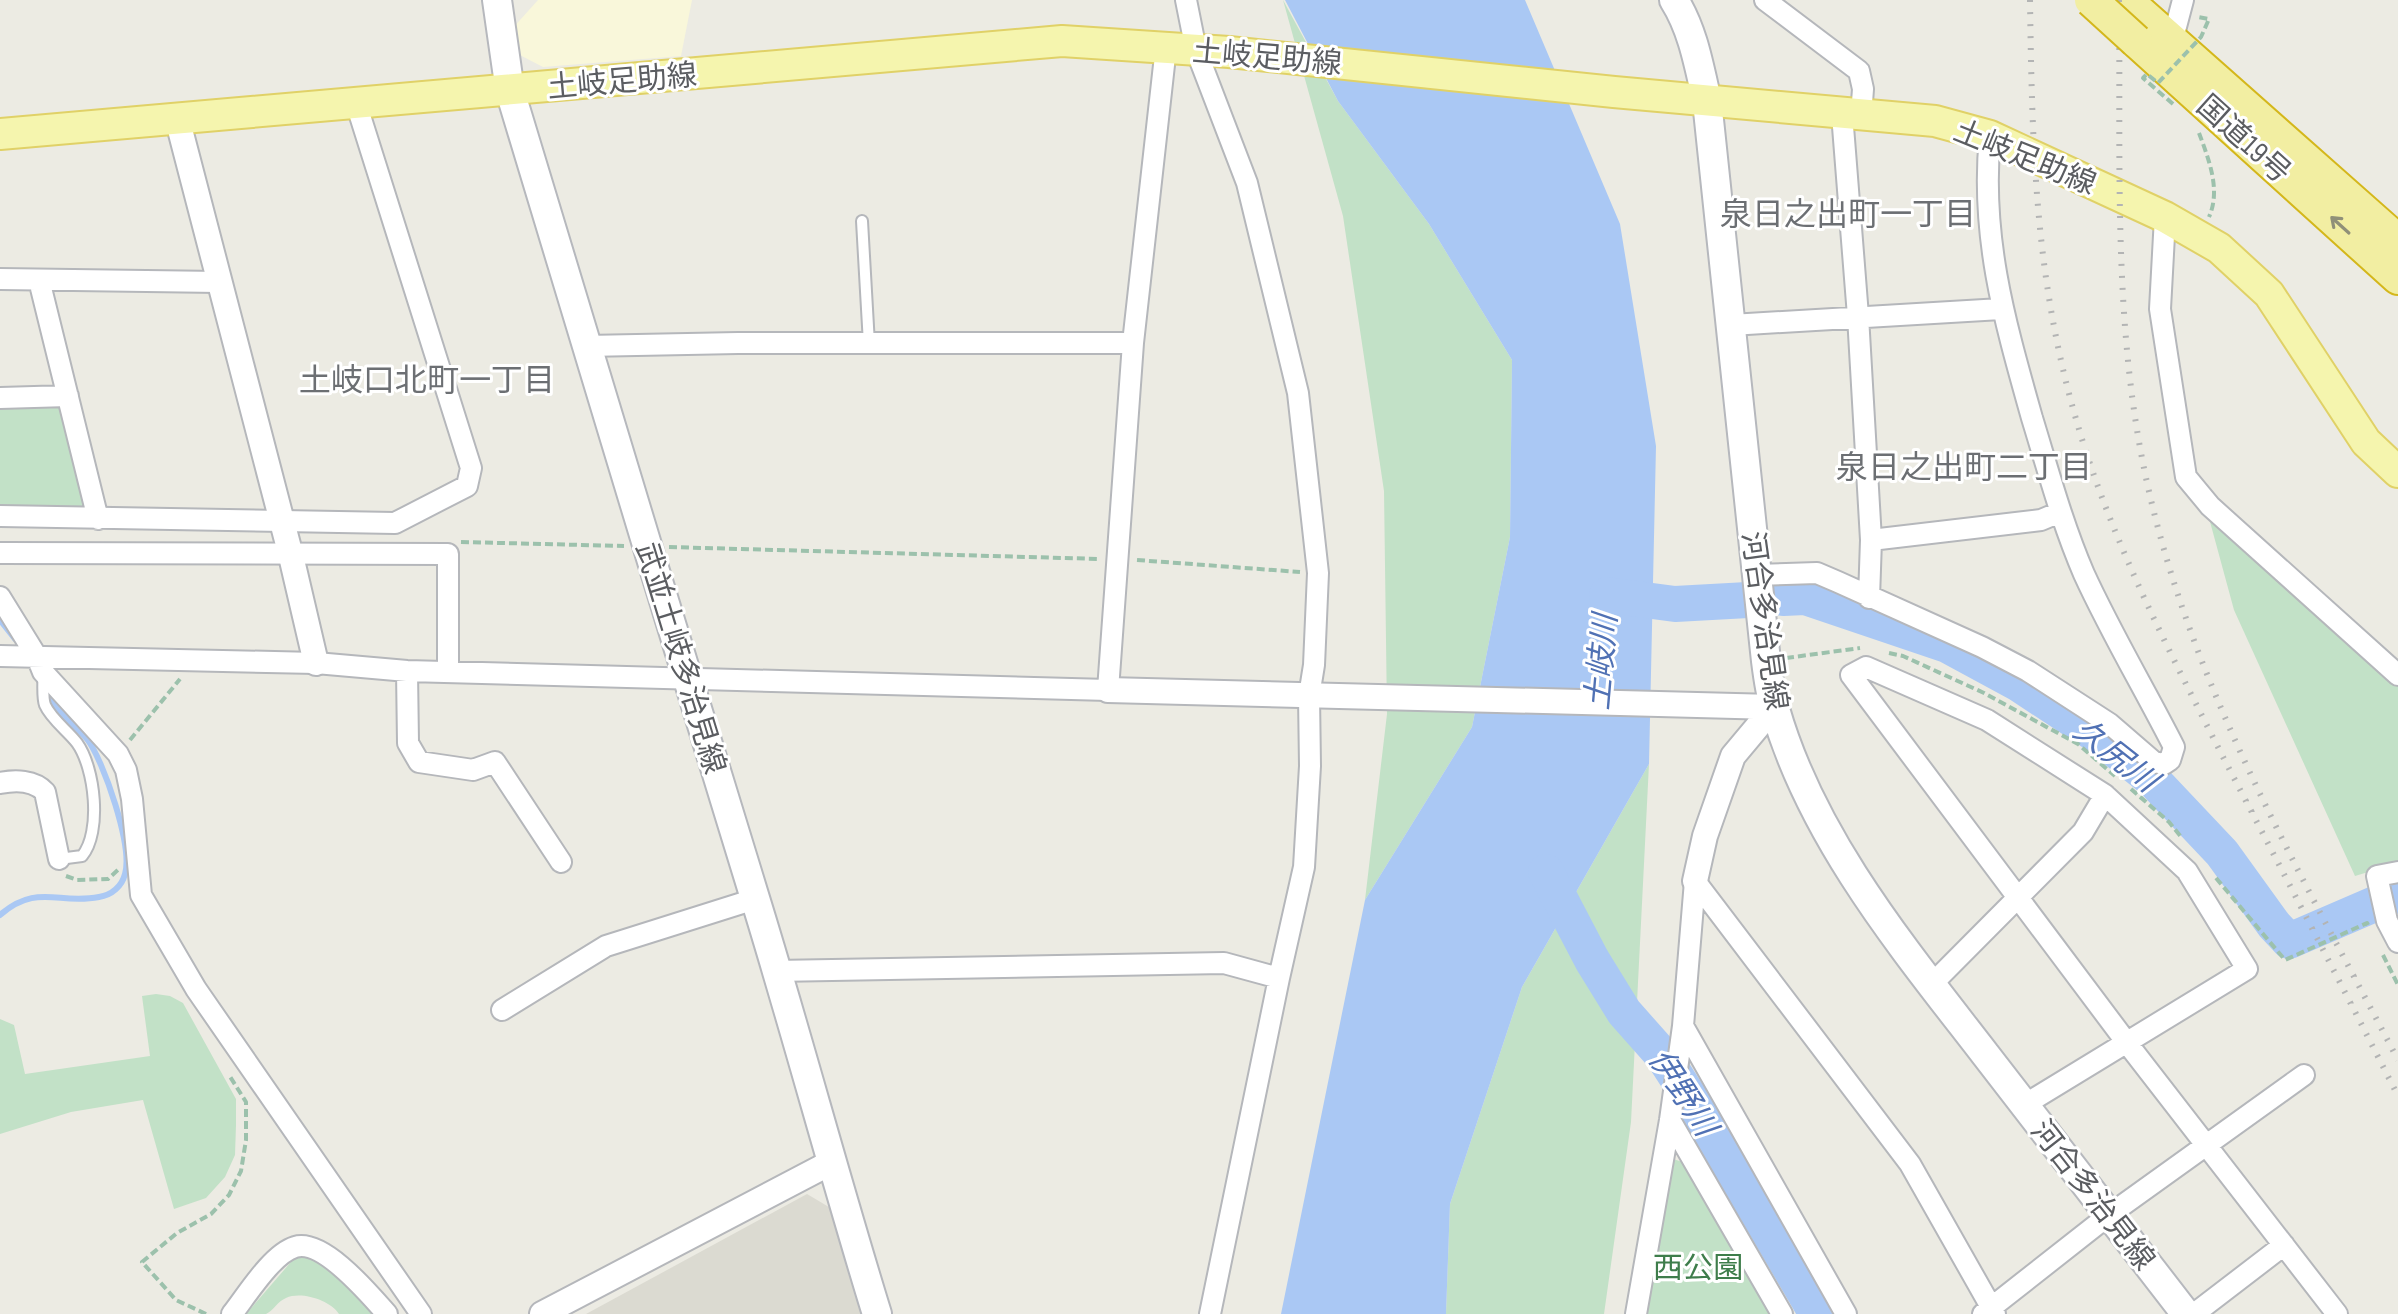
<svg xmlns="http://www.w3.org/2000/svg" width="2398" height="1314" font-family="'Sofia Sans Condensed','Noto Sans JP',sans-serif">
<rect width="100%" height="100%" fill="#ecebe3"/>
<path fill="#f9f7da" d="M 538,0 L 692,0 L 681,56 L 543,67 L 514,52 L 511,30 Z"/>
<path fill="#dbdad1" d="M 807,1194 L 839,1213 L 869,1314 L 586,1314 Z"/>
<path fill="#c2e1c7" d="M 1283,0 L 1338,101 L 1429,224 L 1512,360 L 1510,537 L 1472,727 L 1365,900 L 1387,714 L 1384,491 L 1343,216 Z
M 56,404 L 62,409 L 86,505 L 77,511 L 0,508 L 0,406 Z
M 2209,518 L 2398,686 L 2398,863 L 2355,876 L 2234,610 Z
M 1649,764 L 1631,1122 L 1604,1314 L 1446,1314 L 1450,1204 L 1522,987 Z
M 156,994 L 170,996 L 183,1003 L 236,1099 L 236,1125 L 235,1155 L 225,1177 L 206,1198 L 174,1209 L 143,1100 L 71,1112 L 0,1134 L 0,1019 L 14,1025 L 25,1074 L 150,1056 L 142,996 Z
M 1673,1159 L 1686,1163 L 1771,1314 L 1646,1314 Z
M 318,1254 L 377,1314 L 339,1314 C 330,1300 301,1291 286,1298 C 278,1301 273,1311 266,1314 C 261,1314 251,1314 246,1314 L 297,1255 Z"/>
<path fill="#aac8f4" d="M 1285,0 L 1525,0 L 1620,224 L 1656,446 L 1649,764 L 1522,987 L 1450,1204 L 1446,1314 L 1281,1314 L 1365,900 L 1472,727 L 1510,537 L 1512,360 L 1429,224 L 1338,101 Z"/>
<g fill="none" stroke-linecap="round" stroke-linejoin="round">
<path stroke="#aac8f4" stroke-width="6" d="M 0,620 L 15,639
M 0,915 C 37,883 58,905 99,897 C 112,895 122,886 125,874 C 133,847 104,761 87,739 C 75,725 60,715 49,699"/>
<path stroke="#aac8f4" stroke-width="36" d="M 1607,595 L 1675,604 L 1748,600
M 1783,598 L 1805,597 L 1947,645 L 2019,684 L 2098,736 L 2153,780 L 2222,853 L 2274,925 L 2289,941 L 2398,894
M 1546,872 L 1592,960 L 1624,1012 L 1663,1056 L 1692,1101 L 1817,1314"/>
<g stroke="#b5b7bb" stroke-width="14">
<path id="service" d="M 862,221 L 869,344
M 43,674 C 44,683 42,697 45,705 C 51,719 68,731 77,743 C 95,768 102,832 82,856 L 59,859"/>
</g>
<g stroke="#b5b7bb" stroke-width="24">
<path id="minor" d="M 1186,0 L 1196,50 L 1247,183 L 1298,393 L 1318,573 L 1314,665 L 1309,696 L 1310,766 L 1304,867 L 1279,978 L 1210,1314
M 1765,0 L 1859,71 L 1863,89 L 1861,116
M 2172,42 L 2183,0
M 1842,114 L 1858,316 L 1871,540 L 1869,598
M 2165,217 L 2160,309 L 2186,477 L 2210,506 L 2398,675
M 0,279 L 219,282
M 39,280 L 98,519
M 1731,325 L 2001,309
M 586,346 L 738,343 L 1133,343
M 0,398 L 68,396
M 0,516 L 395,523 L 467,486 L 471,468 L 356,103
M 1871,540 L 2041,520 L 2060,512
M 0,553 L 448,554 L 448,671
M 1755,575 L 1817,573 L 1838,582 L 1982,647 L 2028,671 L 2110,724 L 2154,762 L 2164,764 L 2170,760 L 2174,747 C 2145,690 2111,633 2084,574 C 2062,523 2048,470 2032,418 C 2005,322 1980,237 1990,136
M 0,597 L 37,657 L 43,672 L 118,754 L 126,770 L 132,799 L 141,895 L 196,989 L 421,1314
M 0,656 L 316,663 L 407,671 L 1108,690 L 1133,343 L 1166,47
M 407,671 L 408,743 L 419,762 L 473,770 L 495,762 L 561,862
M 0,783 C 15,780 34,780 45,792 L 59,859
M 2105,795 L 1987,720 L 1866,667 L 1851,675 L 2127,1043 L 2337,1314
M 2398,872 L 2377,876 L 2387,921 L 2398,942
M 1695,881 L 1910,1164 L 1995,1314
M 775,971 L 1224,963 L 1279,978
M 1932,984 L 2083,832 L 2105,795 L 2187,871 L 2247,969 L 2024,1105
M 502,1010 L 606,946 L 755,899
M 1683,1026 L 1846,1314
M 1670,1120 L 1782,1314
M 232,1314 C 247,1295 272,1254 295,1247 C 323,1238 370,1295 387,1314
M 1636,1314 L 1670,1120 L 1683,1026 L 1695,881
M 1983,1314 L 2109,1215 L 2304,1075
M 2194,1314 L 2284,1245"/>
</g>
<g stroke="#b5b7bb" stroke-width="28">
<path id="tertiary" d="M 177,118 L 291,556 L 316,663
M 1108,690 L 1774,707
M 1695,881 L 1705,836 L 1733,756 L 1774,707
M 542,1314 L 830,1163"/>
</g>
<g stroke="#b6b8bd" stroke-width="32">
<path id="secondary" d="M 497,0 L 510,91 C 590,360 672,627 754,895 C 797,1034 834,1175 877,1314
M 1674,0 C 1693,30 1699,66 1707,101 L 1766,661 C 1768,677 1770,693 1775,709 C 1812,839 1904,949 1985,1054 C 2052,1141 2119,1228 2186,1314"/>
</g>
<g stroke="#e0d167" stroke-width="34">
<path id="primary" d="M 0,134 L 1062,41 L 1229,52 L 1614,92 L 1935,121 L 1990,136 L 2165,217 L 2219,248 L 2269,294 L 2366,442 L 2398,472"/>
</g>
<g stroke="#d4b71b" stroke-width="36">
<path id="trunk" d="M 2126,0 L 2398,241
M 2136,41 L 2398,278"/>
</g>
<path stroke="#9cc1ac" stroke-width="4" stroke-dasharray="8 4" stroke-linecap="butt" d="M 2199,133 C 2209,160 2221,190 2209,217
M 461,542 L 624,546
M 669,547 L 1100,559
M 1137,560 L 1300,572
M 1889,653 L 1903,656 L 1984,693 L 2078,744 L 2115,776
M 1786,658 L 1860,648
M 130,740 L 180,679
M 2131,789 L 2169,822 L 2182,838
M 66,876 L 77,880 L 108,879 L 120,868
M 2216,878 L 2285,960 L 2367,923 L 2368,925
M 2383,955 L 2398,985
M 206,1314 L 176,1300 L 142,1262 L 177,1233 L 211,1214 L 229,1195 L 241,1171 L 246,1140 L 246,1102 L 229,1075"/>
<use href="#service" stroke="#fff" stroke-width="10"/>
<use href="#minor" stroke="#fff" stroke-width="20"/>
<use href="#tertiary" stroke="#fff" stroke-width="24"/>
<use href="#secondary" stroke="#fff" stroke-width="28"/>
<use href="#primary" stroke="#f5f5ae" stroke-width="30"/>
<use href="#trunk" stroke="#f2eea2" stroke-width="32"/>
<path stroke="#b3b4b4" stroke-width="6" stroke-dasharray="2 10" stroke-linecap="butt" d="M 2030,0 C 2032,145 2035,278 2076,419 C 2110,538 2167,647 2223,757 C 2282,870 2340,982 2398,1096
M 2119,0 C 2121,162 2112,327 2148,487 C 2194,693 2301,874 2398,1060"/>
<g stroke="#d4b71b" stroke-width="36" stroke-linecap="butt">
<path id="trunk-bridge" d="M 2091,0 L 2136,41"/>
</g>
<path stroke="#9cc1ac" stroke-width="4" stroke-dasharray="8 4" stroke-linecap="butt" d="M 2173,104 L 2143,78 L 2147,74 L 2158,83 L 2201,37 L 2209,19 L 2198,17"/>
<use href="#trunk-bridge" stroke="#f2eea2" stroke-width="32"/>
</g>
<defs><path id="oneway-shaft" d="M-6 0H5M1.5-3L5.5 0L1.5 3" fill="none" stroke-width="1.6" stroke-linecap="round" stroke-linejoin="round" transform="scale(2)"/></defs>
<use stroke="#909078" href="#oneway-shaft" transform="translate(2340 225) rotate(-138)"/>
<g text-anchor="middle" stroke-width="6" stroke-linejoin="round" paint-order="stroke">
<g font-size="30" fill="#5b5d61" stroke="#fff">
<text transform="translate(1267 57) rotate(5)" y="10">土岐足助線</text>
<text transform="translate(622 81) rotate(-5)" y="10">土岐足助線</text>
<text transform="translate(2244 139) rotate(42)" y="10">国道19号</text>
<text transform="translate(2025 157) rotate(22)" y="10">土岐足助線</text>
<text transform="translate(1765 621) rotate(82)" y="10">河合多治見線</text>
<text transform="translate(681 658) rotate(73)" y="10">武並土岐多治見線</text>
<text transform="translate(2093 1195) rotate(52)" y="10">河合多治見線</text>
</g>
<g font-size="30" fill="#3e7d4b" stroke="#fff">
<text x="1698" y="1278">西公園</text>
</g>
<g font-size="32" fill="#6c6f73" stroke="#fff">
<text x="1848" y="225">泉日之出町一丁目</text>
<text x="427" y="391">土岐口北町一丁目</text>
<text x="1964" y="478">泉日之出町二丁目</text>
</g>
<g font-size="32" font-style="italic" fill="#5071b4" stroke="#fff">
<text transform="translate(1601 662) rotate(-85)" y="11">土岐川</text>
<text transform="translate(2116 755) rotate(38)" y="11">久尻川</text>
<text transform="translate(1683 1092) rotate(57)" y="11">伊野川</text>
</g>
</g>
</svg>
